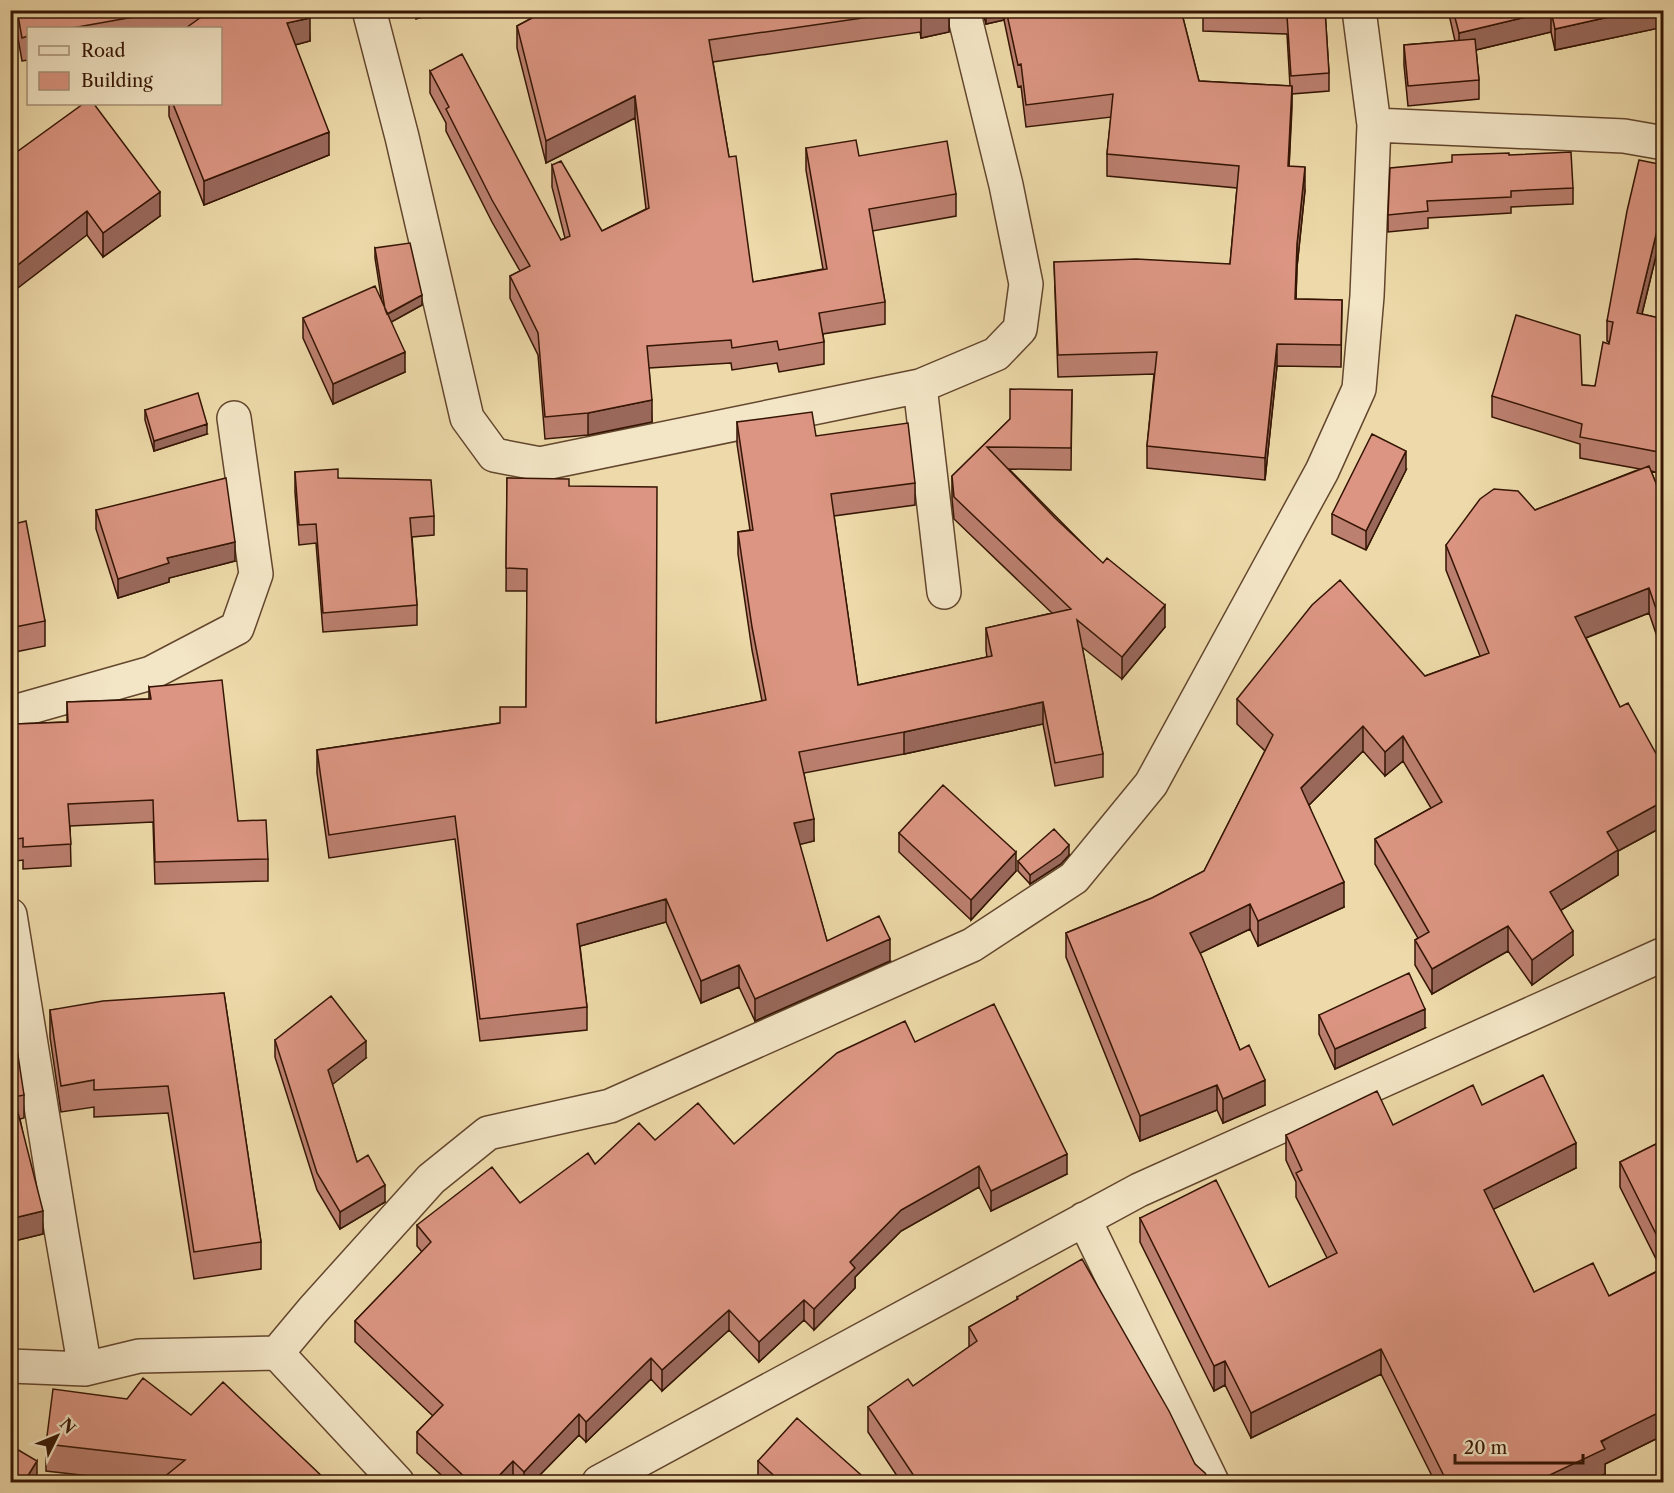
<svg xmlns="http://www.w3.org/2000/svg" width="1674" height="1493" font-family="'Libre Caslon Text',serif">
<rect width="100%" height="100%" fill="#edd9a9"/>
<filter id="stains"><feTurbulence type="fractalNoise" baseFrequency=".00333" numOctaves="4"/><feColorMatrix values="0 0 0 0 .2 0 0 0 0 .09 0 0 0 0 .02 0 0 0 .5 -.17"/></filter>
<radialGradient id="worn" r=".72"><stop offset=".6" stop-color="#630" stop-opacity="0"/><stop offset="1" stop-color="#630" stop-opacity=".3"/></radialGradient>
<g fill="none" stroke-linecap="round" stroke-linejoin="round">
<g stroke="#63462d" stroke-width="36">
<path id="street" d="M 369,10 L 402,137 L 467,418 L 494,455 L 540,464 L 920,386 L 996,354 L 1020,329 L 1026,284 L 1006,185 L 963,10
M 1374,125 L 1624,136 L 1664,143
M 920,386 L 944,592
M 10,713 L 151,673 L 237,628 L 256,574 L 234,418
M 10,915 L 61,1229 L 85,1369
M 1084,1219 L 1212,1482
M 277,1353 L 397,1482
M 10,1366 L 85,1369 L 139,1356 L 277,1353 L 313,1310 L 431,1179 L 488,1133 L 610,1106 L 972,945 L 1074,878 L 1151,784 L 1322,471 L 1359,389 L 1367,296 L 1374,125 L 1359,10
M 599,1482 L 1139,1190 L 1664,954"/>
</g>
<use href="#street" stroke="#f3e6c7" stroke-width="33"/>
</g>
<path fill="#bc8070" stroke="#351504" stroke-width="1.5" d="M 13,10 L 308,10 L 310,41 L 295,45 L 329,155 L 204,205 L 169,116 L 169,104 L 220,104 L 220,28 L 28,28 L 28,60 L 22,61 Z
M 547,10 L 949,10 L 949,32 L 921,38 L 920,32 L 713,62 L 729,157 L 753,282 L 823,269 L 806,170 L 806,148 L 859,156 L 956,194 L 956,216 L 872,231 L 885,302 L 885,324 L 823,334 L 824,342 L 824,364 L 779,372 L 777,363 L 732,370 L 731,363 L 649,368 L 652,422 L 588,435 L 545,439 L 538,355 L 510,298 L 510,276 L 520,271 L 492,222 L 446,131 L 446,123 L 430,93 L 430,71 L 561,240 L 565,238 L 552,187 L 552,165 L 602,231 L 646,209 L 635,118 L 546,163 L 517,48 L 517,26 Z
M 982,10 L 1181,10 L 1199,81 L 1290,86 L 1287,34 L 1203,31 L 1203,10 L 1325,10 L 1329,73 L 1329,91 L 1292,94 L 1289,166 L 1305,190 L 1297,267 L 1296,299 L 1342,300 L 1341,367 L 1277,366 L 1265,480 L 1147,468 L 1147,446 L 1154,374 L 1058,377 L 1054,262 L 1230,264 L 1237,188 L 1107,176 L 1107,154 L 1111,117 L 1026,127 L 1021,86 L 1018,87 L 1004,20 L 986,24 Z
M 1448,10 L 1664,10 L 1664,27 L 1555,50 L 1551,32 L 1476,50 L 1479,80 L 1479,99 L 1408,106 L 1404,65 L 1404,45 L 1455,41 Z
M 18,151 L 160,216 L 103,257 L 87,235 Z
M 1509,155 L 1573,188 L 1573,204 L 1511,207 L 1511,213 L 1428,218 L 1428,228 L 1388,232 L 1388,215 L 1452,162 Z
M 1664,165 L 1664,232 L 1662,231 L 1642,314 L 1664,319 L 1664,474 L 1651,471 L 1664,503 L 1664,657 L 1649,613 L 1586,638 L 1620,707 L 1664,768 L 1664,826 L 1618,851 L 1618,875 L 1561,910 L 1573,955 L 1532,985 L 1508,951 L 1432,994 L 1415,965 L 1415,940 L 1418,938 L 1375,864 L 1375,839 L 1431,808 L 1403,761 L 1385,776 L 1363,751 L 1309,805 L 1344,907 L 1258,946 L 1250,929 L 1200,953 L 1240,1050 L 1265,1105 L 1223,1123 L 1217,1110 L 1140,1141 L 1066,957 L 1066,933 L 1152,898 L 1204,871 L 1265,751 L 1237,724 L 1237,699 L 1425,676 L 1480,656 L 1446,570 L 1446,545 L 1640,469 L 1580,458 L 1580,444 L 1492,417 L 1492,396 L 1582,385 L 1595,386 L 1609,342 L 1607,341 L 1607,321 Z
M 375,248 L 422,305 L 391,322 L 405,372 L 333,404 L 303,338 L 303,318 L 382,303 L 375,258 Z
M 1072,390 L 1071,470 L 1009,469 L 1165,627 L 1122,679 L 1082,647 L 1103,754 L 1103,777 L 1055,786 L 1043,724 L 904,754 L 804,773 L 814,841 L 799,844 L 827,941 L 890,961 L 755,1021 L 739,987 L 701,1003 L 666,922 L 580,946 L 587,1007 L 587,1030 L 480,1041 L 455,839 L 329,858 L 317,773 L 317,750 L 500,723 L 526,707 L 527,591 L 506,591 L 507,478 L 569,486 L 657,723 L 762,701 L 752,650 L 738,554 L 738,532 L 750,530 L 737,444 L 737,422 L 816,436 L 915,483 L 915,505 L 834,516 L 858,685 L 987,657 L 986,650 L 986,628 L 1052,613 L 954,519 L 952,499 L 952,476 L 1010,419 Z
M 145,410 L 207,434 L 154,451 L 145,420 Z
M 1406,470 L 1366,550 L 1332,534 L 1332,514 Z
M 295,472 L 338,478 L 434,516 L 434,535 L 412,537 L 417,605 L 417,625 L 323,632 L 316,543 L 299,545 L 295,492 Z
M 96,510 L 235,561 L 169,578 L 169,582 L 118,598 L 96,529 Z
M 10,525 L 45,621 L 45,646 L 10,653 Z
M 149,687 L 238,821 L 268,859 L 268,881 L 155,884 L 153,822 L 70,826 L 71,866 L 23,869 L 23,860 L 10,862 L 10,744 L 15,743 L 15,724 L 67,722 L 67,702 L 149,699 Z
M 899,833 L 1016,871 L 971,920 L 899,852 Z
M 1069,855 L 1061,864 L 1030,884 L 1018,871 L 1018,861 Z
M 224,993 L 261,1242 L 261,1269 L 194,1279 L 168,1113 L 94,1117 L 94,1107 L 61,1112 L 50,1037 L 50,1010 Z
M 1319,1015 L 1425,1028 L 1335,1069 L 1319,1034 Z
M 275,1040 L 366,1058 L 332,1084 L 357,1162 L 385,1202 L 340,1229 L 317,1190 L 275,1057 Z
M 915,1042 L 1067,1174 L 991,1211 L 979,1187 L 901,1231 L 855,1277 L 855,1288 L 814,1330 L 804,1320 L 759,1362 L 729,1330 L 662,1391 L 651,1379 L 586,1442 L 579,1435 L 533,1482 L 514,1482 L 513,1481 L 512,1482 L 449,1482 L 417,1453 L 417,1432 L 433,1416 L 355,1342 L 355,1321 L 422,1252 L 417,1246 L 417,1225 L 520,1203 L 595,1164 L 655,1140 L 734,1144 Z
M 10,1051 L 24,1095 L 24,1118 L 20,1119 L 43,1234 L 10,1242 Z
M 1482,1105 L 1576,1168 L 1493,1209 L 1534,1292 L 1609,1296 L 1661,1269 L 1620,1187 L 1620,1162 L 1664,1140 L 1664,1435 L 1605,1464 L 1605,1474 L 1586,1482 L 1435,1482 L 1381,1374 L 1251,1438 L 1225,1385 L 1214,1391 L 1140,1242 L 1140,1218 L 1269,1287 L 1327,1258 L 1296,1197 L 1296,1182 L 1286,1160 L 1286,1135 L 1393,1125 Z
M 1017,1297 L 1195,1464 L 1210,1482 L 901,1482 L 868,1432 L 868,1407 L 913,1386 L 969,1347 L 969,1327 L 1017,1300 Z
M 191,1415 L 328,1482 L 142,1482 L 46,1471 L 46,1444 Z
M 758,1461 L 869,1482 L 758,1482 Z"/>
<path fill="#99685b" stroke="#351504" stroke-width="1.5" d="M 416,10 L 447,10 L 416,19 Z
M 949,10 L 949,32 L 921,38 L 921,16 Z
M 986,10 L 1004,10 L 1004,20 L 986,24 Z
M 1640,10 L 1664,10 L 1664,27 L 1555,50 L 1555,29 Z
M 1551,11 L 1551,32 L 1459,54 L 1459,33 Z
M 310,18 L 310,41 L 287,47 L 287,23 Z
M 1292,86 L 1292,108 L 1288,188 L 1288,166 Z
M 635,96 L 635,118 L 546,163 L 546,141 Z
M 329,132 L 329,155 L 204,205 L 204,181 Z
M 1305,167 L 1305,190 L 1297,267 L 1295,321 L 1297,244 Z
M 160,192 L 160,216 L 103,257 L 103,233 Z
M 1662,210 L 1662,231 L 1637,334 L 1637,313 Z
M 87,211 L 87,235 L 10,294 L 10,271 Z
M 422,295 L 422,305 L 386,325 L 386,315 Z
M 1277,344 L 1277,366 L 1265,480 L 1265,458 Z
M 405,352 L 405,372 L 333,404 L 333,384 Z
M 652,400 L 652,422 L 588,435 L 588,413 Z
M 207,424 L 207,434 L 154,451 L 154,441 Z
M 1406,451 L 1406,470 L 1366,550 L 1366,531 Z
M 235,542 L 235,561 L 169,578 L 169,582 L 118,598 L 118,579 L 167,558 Z
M 1649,588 L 1649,613 L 1575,642 L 1575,617 Z
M 1165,605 L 1165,627 L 1122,679 L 1122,657 Z
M 1043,702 L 1043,724 L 904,754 L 904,732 Z
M 1363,726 L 1363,751 L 1301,813 L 1301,788 Z
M 1403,736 L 1403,761 L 1385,776 L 1385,752 Z
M 1664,801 L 1664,826 L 1618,851 L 1618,875 L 1550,917 L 1550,892 L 1607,832 Z
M 814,819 L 814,841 L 794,846 L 794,823 Z
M 1069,845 L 1069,855 L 1061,864 L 1030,884 L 1030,875 Z
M 1016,852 L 1016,871 L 971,920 L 971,900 Z
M 1344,882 L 1344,907 L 1258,946 L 1258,921 Z
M 666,899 L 666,922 L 577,947 L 577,924 Z
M 1250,904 L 1250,929 L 1190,958 L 1190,933 Z
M 1508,926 L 1508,951 L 1432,994 L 1432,969 Z
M 1573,931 L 1573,955 L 1532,985 L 1532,960 Z
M 890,939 L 890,961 L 755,1021 L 755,999 Z
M 739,965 L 739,987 L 701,1003 L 701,981 Z
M 1425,1009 L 1425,1028 L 1335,1069 L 1335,1049 Z
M 366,1041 L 366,1058 L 328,1088 L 328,1070 Z
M 1265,1080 L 1265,1105 L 1223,1123 L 1223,1099 Z
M 1217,1085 L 1217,1110 L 1140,1141 L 1140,1116 Z
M 1576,1143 L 1576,1168 L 1484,1214 L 1484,1190 Z
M 1067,1154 L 1067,1174 L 991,1211 L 991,1191 Z
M 979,1166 L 979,1187 L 901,1231 L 855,1277 L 855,1288 L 814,1330 L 814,1309 L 850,1262 L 901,1210 Z
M 385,1185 L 385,1202 L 340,1229 L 340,1212 Z
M 43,1211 L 43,1234 L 10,1242 L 10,1219 Z
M 804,1300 L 804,1320 L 759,1362 L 759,1342 Z
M 729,1310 L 729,1330 L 662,1391 L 662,1370 Z
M 1381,1349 L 1381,1374 L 1251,1438 L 1251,1413 Z
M 651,1358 L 651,1379 L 586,1442 L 586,1422 Z
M 1225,1361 L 1225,1385 L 1214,1391 L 1214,1366 Z
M 1664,1404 L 1664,1435 L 1605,1464 L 1605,1474 L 1586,1482 L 1535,1482 Z
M 579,1414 L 579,1435 L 533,1482 L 524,1482 L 524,1472 Z
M 37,1461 L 37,1482 L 24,1482 Z
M 513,1461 L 513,1481 L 512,1482 L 493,1482 Z"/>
<path fill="#db9582" stroke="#351504" stroke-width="1.5" d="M 17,10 L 173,10 L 72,28 L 28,28 L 28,36 L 22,38 Z
M 211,10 L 308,10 L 310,18 L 287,23 L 329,132 L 204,181 L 173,104 L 220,104 L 220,28 L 186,28 Z
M 547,10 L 918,10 L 709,40 L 729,157 L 736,156 L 753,282 L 827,269 L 806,148 L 856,140 L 859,156 L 947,141 L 956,194 L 869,209 L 885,302 L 819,313 L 824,342 L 779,350 L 777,341 L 732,348 L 731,340 L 647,346 L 652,400 L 588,413 L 545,417 L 538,333 L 510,276 L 530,266 L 492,200 L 446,109 L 449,107 L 430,71 L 462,54 L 561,240 L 570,236 L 552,165 L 561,161 L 602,231 L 649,208 L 635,96 L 546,141 L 517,26 Z
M 920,10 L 946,10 L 921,16 Z
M 1006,10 L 1181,10 L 1199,81 L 1292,86 L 1288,166 L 1305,167 L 1297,244 L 1295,299 L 1342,300 L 1341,345 L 1277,344 L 1265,458 L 1147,446 L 1157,352 L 1058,355 L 1054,262 L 1136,259 L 1230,264 L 1239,166 L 1107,154 L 1113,94 L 1026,105 L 1021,64 L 1018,65 Z
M 1203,10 L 1325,10 L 1329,73 L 1291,76 L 1287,16 L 1203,13 Z
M 1453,10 L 1640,10 L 1555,29 L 1551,11 L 1459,33 Z
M 1475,39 L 1479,80 L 1408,86 L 1404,45 Z
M 83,104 L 94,104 L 160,192 L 103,233 L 87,211 L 10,271 L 10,143 L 18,151 Z
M 1571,152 L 1573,188 L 1511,191 L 1511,197 L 1427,201 L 1428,211 L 1388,215 L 1390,168 L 1452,162 L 1452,155 L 1509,153 L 1509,155 Z
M 1639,160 L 1664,165 L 1664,211 L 1662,210 L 1637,313 L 1664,319 L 1664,453 L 1580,437 L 1582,424 L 1492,396 L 1516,315 L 1580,335 L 1582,385 L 1595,386 L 1603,342 L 1609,344 L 1613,322 L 1607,321 L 1627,211 Z
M 410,243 L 422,295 L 387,314 L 385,309 L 375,248 Z
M 375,286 L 405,352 L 333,384 L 303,318 Z
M 1010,389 L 1072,390 L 1071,448 L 987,447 L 1055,518 L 1103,563 L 1107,558 L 1165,605 L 1122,657 L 1077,620 L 1103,754 L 1055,763 L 1043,702 L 904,732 L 799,752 L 814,819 L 794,823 L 827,941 L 879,916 L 890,939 L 755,999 L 739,965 L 701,981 L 666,899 L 577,924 L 587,1007 L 480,1019 L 455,816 L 329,835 L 317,750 L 500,723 L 500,707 L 526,707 L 527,569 L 506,568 L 507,478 L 569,479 L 569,486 L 657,487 L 656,723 L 766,700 L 752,627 L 738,532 L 753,530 L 737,422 L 812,412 L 816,436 L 908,423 L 915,483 L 831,494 L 858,685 L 992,656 L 986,628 L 1071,609 L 954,497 L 952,476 L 1010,419 Z
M 198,393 L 207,424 L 154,441 L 145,410 Z
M 1372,434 L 1406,451 L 1366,531 L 1332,514 Z
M 1649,466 L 1664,503 L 1664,632 L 1649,588 L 1575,617 L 1620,707 L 1628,703 L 1664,768 L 1664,801 L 1607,832 L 1618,850 L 1550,892 L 1573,931 L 1532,960 L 1508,926 L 1432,969 L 1415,940 L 1429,932 L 1375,839 L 1442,802 L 1403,736 L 1385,752 L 1363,726 L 1301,788 L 1344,882 L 1258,921 L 1250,904 L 1190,933 L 1202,957 L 1240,1050 L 1249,1045 L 1265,1080 L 1223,1099 L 1217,1085 L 1140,1116 L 1066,933 L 1152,898 L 1204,871 L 1273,735 L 1237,699 L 1312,605 L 1340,580 L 1425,676 L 1489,653 L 1446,545 L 1480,499 L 1494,489 L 1518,491 L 1535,510 Z
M 338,469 L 338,478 L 431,480 L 434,516 L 410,518 L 417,605 L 323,613 L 316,524 L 299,525 L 295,472 Z
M 226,478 L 235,542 L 167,558 L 169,563 L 118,579 L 96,510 Z
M 26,521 L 45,621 L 10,628 L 10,525 Z
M 222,680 L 238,821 L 266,820 L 268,859 L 155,862 L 153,800 L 68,804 L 71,844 L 23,847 L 23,838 L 10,840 L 10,744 L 17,743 L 15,724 L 68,722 L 67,702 L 151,699 L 149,687 Z
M 943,785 L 1016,852 L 971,900 L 899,833 Z
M 1054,829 L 1069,845 L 1061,854 L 1030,875 L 1018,861 Z
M 1409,973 L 1425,1009 L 1335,1049 L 1319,1015 Z
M 224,993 L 261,1242 L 194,1252 L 168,1086 L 94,1090 L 94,1080 L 61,1086 L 50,1010 L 103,1001 Z
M 331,996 L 366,1041 L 328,1070 L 357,1162 L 368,1155 L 385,1185 L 340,1212 L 317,1173 L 275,1040 Z
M 994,1004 L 1067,1154 L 991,1191 L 979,1166 L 901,1210 L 850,1262 L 855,1268 L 814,1309 L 804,1300 L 759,1342 L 729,1310 L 662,1370 L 651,1358 L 586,1422 L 579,1414 L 524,1472 L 513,1461 L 493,1482 L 470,1482 L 417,1432 L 443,1405 L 355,1321 L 431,1242 L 417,1225 L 492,1167 L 520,1203 L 588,1153 L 595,1164 L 639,1123 L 655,1140 L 698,1103 L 734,1144 L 837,1053 L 905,1021 L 915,1042 Z
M 17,1049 L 24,1095 L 14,1097 L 43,1211 L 10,1219 L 10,1051 Z
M 1543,1075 L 1576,1143 L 1484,1190 L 1534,1292 L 1593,1263 L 1609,1296 L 1664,1268 L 1664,1410 L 1601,1441 L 1605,1449 L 1535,1482 L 1447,1482 L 1381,1349 L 1251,1413 L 1225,1361 L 1214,1366 L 1140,1218 L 1216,1180 L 1269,1287 L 1337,1253 L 1296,1173 L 1302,1170 L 1286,1135 L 1377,1091 L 1393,1125 L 1473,1085 L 1482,1105 Z
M 1664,1140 L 1664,1250 L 1620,1162 Z
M 1082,1259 L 1169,1411 L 1195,1464 L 1205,1473 L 1210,1482 L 918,1482 L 868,1407 L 908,1379 L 913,1386 L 977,1341 L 969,1327 L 1018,1299 L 1017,1297 Z
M 143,1378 L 191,1415 L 223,1382 L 328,1482 L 158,1482 L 185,1460 L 46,1444 L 53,1389 L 127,1399 Z
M 797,1418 L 869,1482 L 781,1482 L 758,1461 Z
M 10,1445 L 37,1461 L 24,1482 L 10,1482 Z"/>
<rect width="1674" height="1493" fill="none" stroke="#edd9a9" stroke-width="36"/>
<rect x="12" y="12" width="1650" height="1469" fill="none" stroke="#351504" stroke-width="3"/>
<rect x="18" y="18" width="1638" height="1457" fill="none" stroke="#351504" stroke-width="1.5"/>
<rect x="27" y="27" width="195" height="78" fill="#f3e6c7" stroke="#a79279" stroke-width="1.5"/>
<rect x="39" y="46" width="30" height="9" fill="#f3e6c7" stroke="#a79279" stroke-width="1.5"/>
<text x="81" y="57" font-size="18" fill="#351504">Road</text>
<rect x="39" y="72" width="30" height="18" fill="#db9582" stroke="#a79279" stroke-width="1.5"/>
<text x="81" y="87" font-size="18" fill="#351504">Building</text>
<g transform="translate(57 1436) rotate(47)" stroke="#f3e6c7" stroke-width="4.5" paint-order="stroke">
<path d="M0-4.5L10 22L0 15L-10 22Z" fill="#351504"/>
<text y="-9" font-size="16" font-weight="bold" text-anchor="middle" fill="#351504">N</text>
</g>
<path d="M1455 1454v9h128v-9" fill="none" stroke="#351504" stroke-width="3"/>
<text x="1464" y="1454" font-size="18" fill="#351504" stroke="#f3e6c7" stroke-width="4.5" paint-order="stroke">20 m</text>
<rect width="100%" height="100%" filter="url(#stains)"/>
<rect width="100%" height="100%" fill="url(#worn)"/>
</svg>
